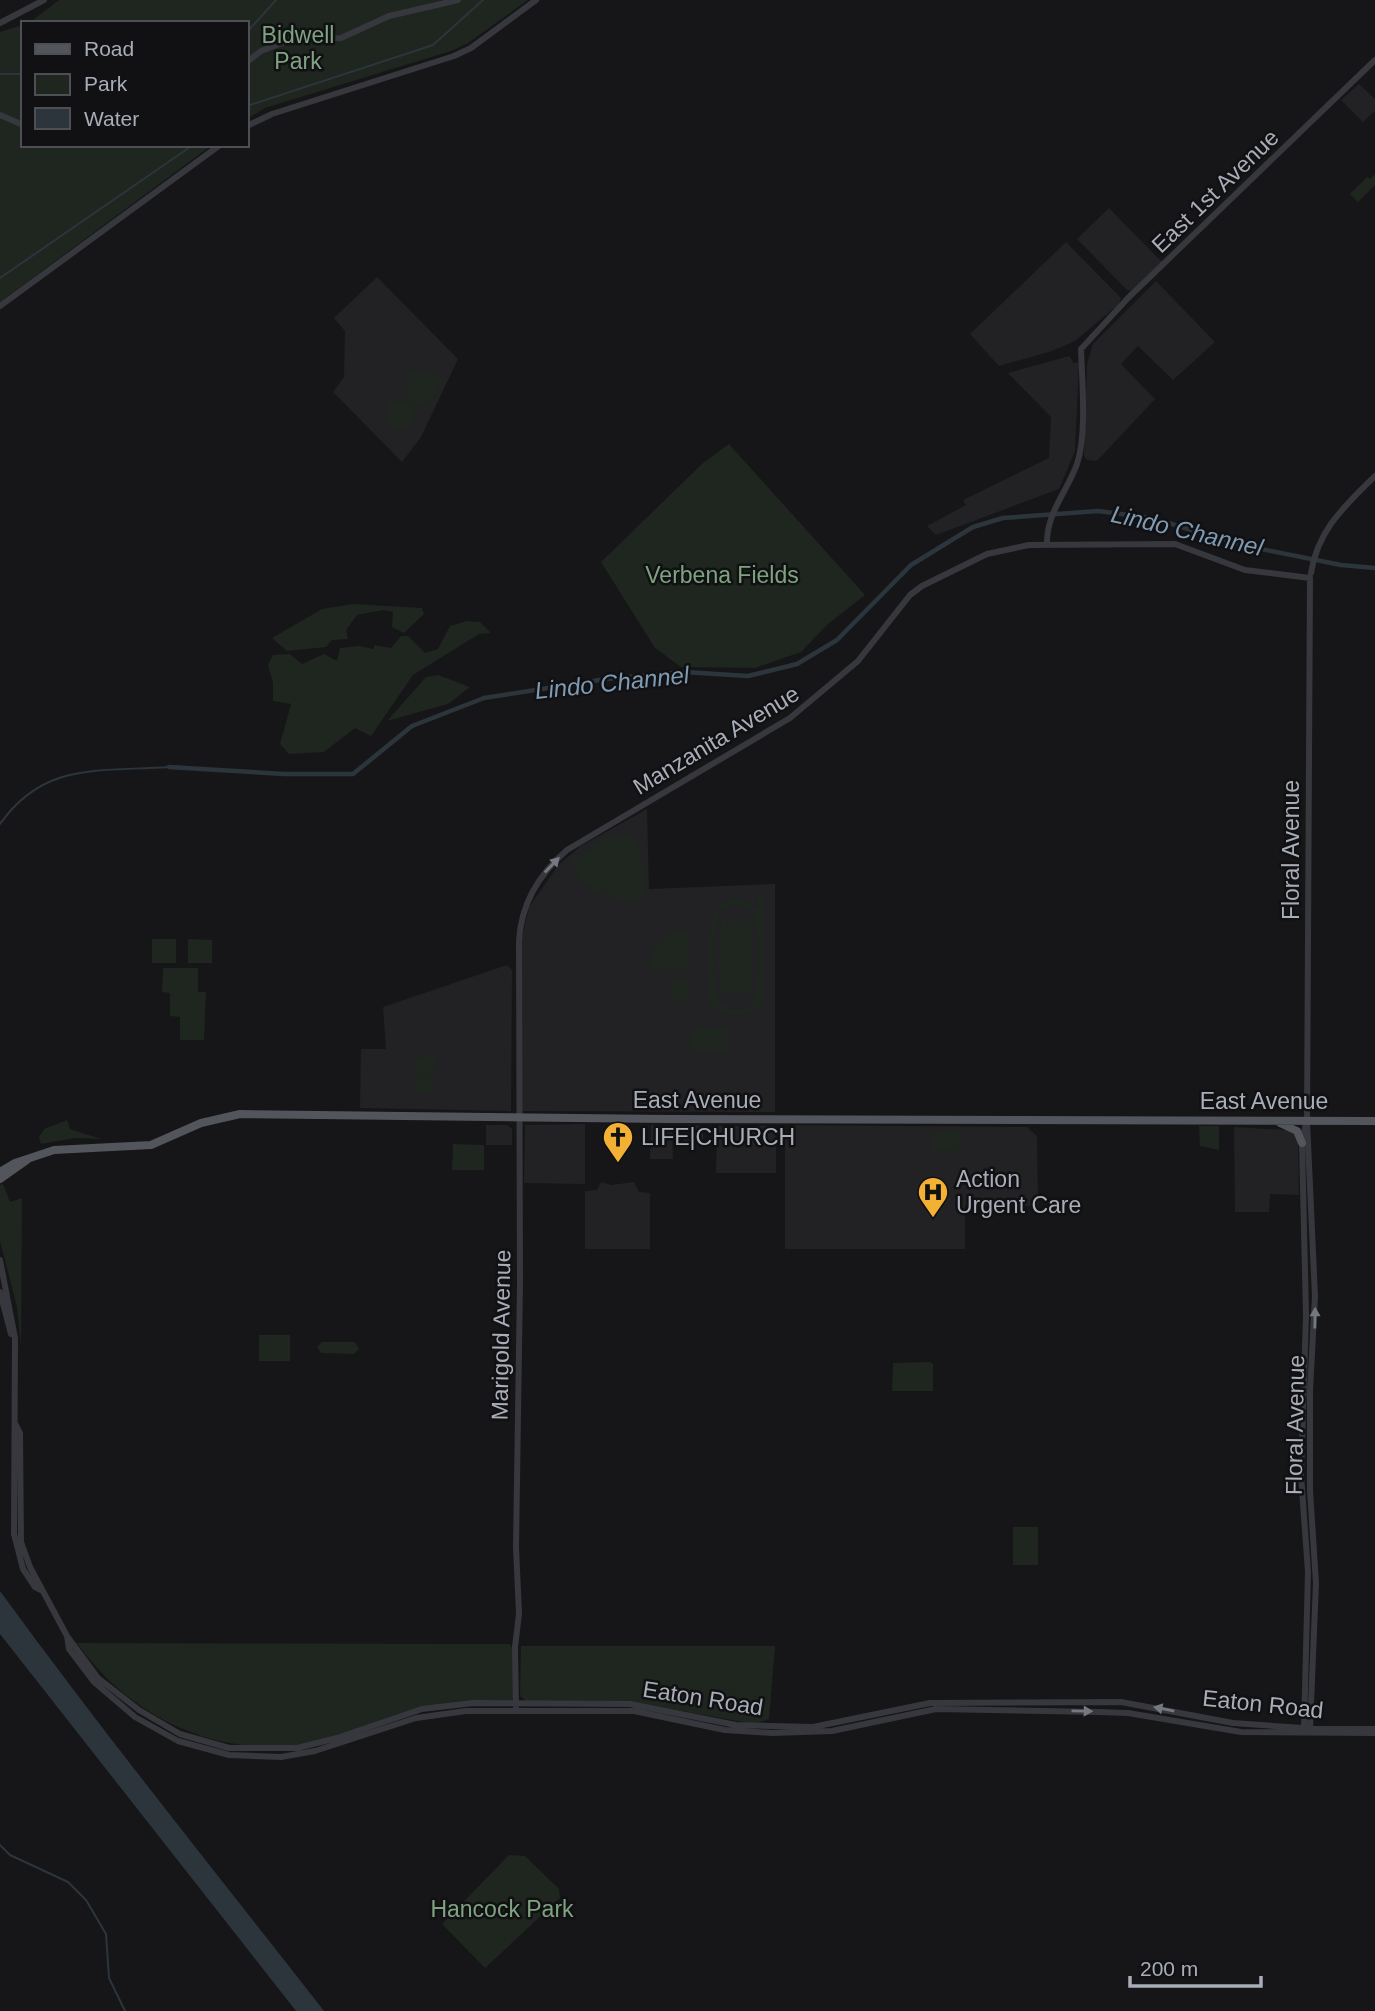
<svg xmlns="http://www.w3.org/2000/svg" width="1375" height="2011" font-family="Arial,sans-serif">
<rect width="100%" height="100%" fill="#161618"/>
<path fill="#222225" d="M 1359,84 L 1375,99 L 1375,111 L 1363,122 L 1341,100 Z
M 1109,208 L 1162,262 L 1132,290 L 1127,290 L 1077,239 Z
M 1066,242 L 1121,298 L 1119,304 L 1075,341 L 1052,351 L 999,366 L 970,334 Z
M 377,277 L 458,359 L 421,437 L 402,462 L 333,392 L 344,377 L 345,331 L 334,318 Z
M 1156,281 L 1215,342 L 1173,380 L 1138,346 L 1121,364 L 1155,399 L 1097,461 L 1087,460 L 1084,456 L 1087,364 L 1093,344 Z
M 1069,356 L 1074,363 L 1079,362 L 1075,451 L 1059,489 L 936,535 L 927,526 L 966,505 L 963,500 L 1049,458 L 1051,417 L 1008,373 Z
M 647,809 L 649,889 L 775,884 L 775,1112 L 522,1111 L 522,937 L 529,907 L 559,864 L 581,846 Z
M 507,965 L 512,970 L 511,1111 L 360,1108 L 361,1049 L 386,1049 L 383,1007 Z
M 585,1124 L 585,1184 L 524,1183 L 525,1125 Z
M 486,1125 L 507,1125 L 512,1129 L 512,1145 L 486,1145 Z
M 651,1125 L 672,1127 L 673,1159 L 650,1159 Z
M 795,1125 L 1027,1127 L 1037,1136 L 1038,1206 L 965,1206 L 965,1249 L 785,1249 L 785,1135 Z
M 717,1126 L 770,1126 L 776,1134 L 776,1173 L 716,1173 Z
M 1234,1127 L 1287,1130 L 1298,1136 L 1299,1195 L 1270,1194 L 1269,1212 L 1235,1212 Z
M 601,1182 L 611,1185 L 634,1182 L 639,1192 L 650,1193 L 650,1249 L 585,1249 L 585,1191 L 597,1190 Z"/>
<path fill="#1e261f" fill-rule="evenodd" d="M 59,0 L 528,0 L 468,43 L 451,51 L 265,108 L 247,119 L 247,23 L 29,23 Z
M 23,25 L 23,145 L 212,145 L 0,302 L 0,32 Z
M 1375,174 L 1375,185 L 1358,202 L 1350,194 L 1367,177 L 1370,179 Z
M 422,369 L 443,378 L 429,409 L 414,402 L 413,428 L 388,428 L 388,402 L 413,402 L 408,399 L 410,394 L 406,394 L 408,371 L 416,371 L 419,375 Z
M 729,444 L 865,595 L 828,624 L 801,652 L 755,668 L 681,667 L 655,648 L 601,562 L 703,463 Z
M 353,604 L 422,608 L 424,614 L 404,633 L 392,627 L 393,612 L 383,610 L 357,615 L 346,630 L 348,639 L 332,640 L 326,647 L 287,651 L 272,638 L 322,609 Z
M 467,621 L 480,622 L 491,633 L 479,634 L 413,675 L 371,736 L 355,728 L 324,752 L 289,754 L 280,744 L 291,704 L 273,701 L 273,683 L 268,665 L 273,655 L 290,654 L 302,664 L 324,654 L 337,661 L 340,648 L 359,646 L 374,649 L 374,645 L 391,648 L 401,636 L 408,636 L 425,653 L 438,649 L 450,626 Z
M 438,675 L 470,687 L 448,704 L 387,721 L 426,677 Z
M 625,834 L 634,838 C 643,858 646,875 647,898 C 612,903 585,894 571,861 L 603,839 Z
M 758,894 L 763,894 L 763,1006 L 736,1016 L 709,1005 C 710,979 699,904 732,898 C 743,897 750,902 757,908 ZM 734,904 L 748,907 C 762,920 763,993 749,1006 L 735,1010 L 721,1003 C 713,991 712,933 717,918 C 720,910 726,907 734,904 Z
M 721,921 L 753,921 L 752,993 L 720,993 Z
M 690,930 L 689,969 L 649,970 C 650,945 666,931 690,930 Z
M 152,939 L 176,939 L 176,963 L 152,963 Z
M 188,939 L 212,940 L 212,963 L 188,963 Z
M 163,968 L 198,968 L 198,992 L 206,992 L 204,1040 L 180,1040 L 180,1017 L 170,1016 L 170,993 L 162,992 Z
M 671,978 L 690,978 L 689,1000 L 671,1000 Z
M 691,1028 L 727,1028 L 727,1051 L 690,1051 Z
M 434,1055 L 436,1062 L 431,1074 L 418,1077 L 434,1077 L 435,1092 L 417,1092 L 415,1059 Z
M 67,1120 L 70,1129 L 101,1139 L 75,1138 L 41,1144 L 39,1137 L 44,1129 Z
M 688,1125 L 703,1126 L 703,1143 L 684,1143 L 682,1129 Z
M 1199,1126 L 1219,1126 L 1219,1150 L 1200,1146 Z
M 932,1130 L 959,1131 L 959,1150 L 932,1150 Z
M 453,1144 L 484,1145 L 484,1170 L 452,1170 Z
M 3,1184 L 10,1202 L 22,1198 L 21,1347 L 17,1307 L 0,1241 L 0,1185 Z
M 259,1335 L 290,1335 L 290,1361 L 259,1361 Z
M 322,1342 L 355,1342 L 359,1349 L 354,1354 L 321,1353 L 317,1347 Z
M 930,1362 L 933,1364 L 933,1391 L 892,1391 L 893,1363 Z
M 1013,1527 L 1038,1527 L 1038,1565 L 1013,1565 Z
M 77,1643 L 510,1644 L 514,1652 L 514,1697 L 510,1702 C 486,1703 460,1702 436,1706 C 396,1712 358,1732 319,1741 C 226,1763 131,1720 77,1643 Z
M 521,1646 L 775,1646 L 769,1719 L 754,1724 L 632,1702 L 526,1701 L 520,1696 Z
M 509,1855 L 525,1856 L 559,1889 L 560,1898 L 485,1968 L 442,1924 Z"/>
<path fill="#2c353c" d="M 0,1591 C 104,1734 215,1871 324,2011 L 296,2011 L 0,1634 Z"/>
<g fill="none" stroke-linecap="round" stroke-linejoin="round">
<path stroke="#2c353c" stroke-width="2" d="M 247,32 L 276,0
M 0,74 L 23,74
M 247,106 L 433,45 L 483,0
M 0,278 L 193,145
M 0,824 C 44,761 100,772 169,767
M 0,1845 L 10,1855 L 68,1882 L 86,1900 L 106,1934 L 109,1978 L 125,2011"/>
<path stroke="#2c353c" stroke-width="4.5" d="M 169,767 L 284,774 L 353,774 L 412,726 L 484,698 L 606,679 L 684,672 L 748,676 L 797,664 L 837,640 L 911,565 L 973,527 L 1003,518 L 1098,511 L 1152,518 L 1241,545 L 1341,565 L 1375,568"/>
<path stroke="#37383d" stroke-width="6" d="M 0,23 L 44,0
M 247,62 L 261,51 L 292,39 L 341,38 L 389,16 L 458,0
M 0,115 L 23,125
M 247,126 L 272,114 L 454,56 L 471,48 L 536,0
M 91,145 L 134,145
M 0,306 L 220,145
M 1047,545 C 1046,513 1067,492 1077,464 C 1087,434 1082,381 1081,349 L 1128,298 L 1375,60
M 1311,573 C 1318,529 1345,506 1375,476
M 0,1260 L 15,1338 L 14,1534 L 23,1569 L 35,1587 L 41,1590
M 0,1292 L 11,1334
M 16,1425 L 20,1433 L 21,1542 L 30,1567 L 67,1636 L 98,1678 L 139,1710 L 180,1734 L 229,1748 L 297,1748 L 337,1738 L 422,1709 L 473,1703 L 630,1704 L 736,1725 L 813,1727 L 930,1703 L 1121,1702 L 1233,1723 L 1317,1729 L 1375,1729
M 67,1636 L 69,1649 L 94,1682 L 135,1717 L 178,1741 L 229,1755 L 281,1757 L 315,1751 L 416,1718 L 466,1711 L 634,1711 L 725,1730 L 772,1733 L 832,1731 L 936,1709 L 1098,1712 L 1128,1713 L 1241,1732 L 1375,1733
M 516,1711 L 515,1647 L 519,1614 L 516,1547 L 520,1283 L 519,941 C 521,903 539,874 567,850 L 790,718 L 858,661 L 910,595 L 922,586 L 987,554 L 1029,545 L 1175,544 L 1245,570 L 1310,578 L 1307,1121 L 1315,1296 L 1310,1391 L 1310,1490 L 1316,1583 L 1310,1729
M 1304,1728 L 1308,1572 L 1301,1475 L 1306,1315 L 1302,1143 L 1306,1123"/>
<path stroke="#53555c" stroke-width="8" d="M 1280,1123 L 1297,1131 L 1302,1143
M 0,1172 L 15,1163 L 54,1150 L 151,1145 L 201,1123 L 240,1114 L 668,1119 L 1375,1121
M 0,1179 L 27,1160"/>
</g>
<defs><path id="oneway-solid" d="M-6-.8H1V-3.2L6.5 0L1 3.2V.8H-6Z" transform="scale(1.75)"/></defs>
<g fill="#757881">
<use href="#oneway-solid" transform="translate(552 865) rotate(-46)"/>
<use href="#oneway-solid" transform="translate(1315 1318) rotate(-89)"/>
<use href="#oneway-solid" transform="translate(1164 1709) rotate(-169)"/>
<use href="#oneway-solid" transform="translate(1082 1711) rotate(1)"/>
</g>
<defs>
<g id="church-pin" transform="scale(1.575)"><path d="M0 17L-7.5 6A9.5 9.5 0 1 1 7.5 6Z" fill="#f2b134" stroke="#111113"/><path d="M-1.2-6h2.4v3.5h3.3v2.4h-3.3V6h-2.4V-.1h-3.3v-2.4h3.3Z" fill="#111"/></g>
<g id="hospital-pin" transform="scale(1.575)"><path d="M0 17L-7.5 6A9.5 9.5 0 1 1 7.5 6Z" fill="#f2b134" stroke="#111113"/><path d="M-5-5h3v3.5h4V-5h3V5h-3V1.5h-4V5h-3Z" fill="#111"/></g>
</defs>
<g fill-rule="evenodd">
<use href="#church-pin" x="618" y="1137"/>
<use href="#hospital-pin" x="933" y="1192"/>
</g>
<g text-anchor="middle" stroke-width="5" stroke-linejoin="round" paint-order="stroke">
<g font-size="23" fill="#7fa381" stroke="#111113">
<text x="298" y="43">Bidwell<tspan x="298" dy="26">Park</tspan></text>
<text x="722" y="583">Verbena Fields</text>
<text x="502" y="1917">Hancock Park</text>
</g>
<g font-size="23" fill="#a8adb8" stroke="#111113">
<text transform="translate(1215 191) rotate(-44)" y="8">East 1st Avenue</text>
<text transform="translate(716 740) rotate(-31)" y="8">Manzanita Avenue</text>
<text transform="translate(1291 850) rotate(-90)" y="8">Floral Avenue</text>
<text x="697" y="1108">East Avenue</text>
<text x="1264" y="1109">East Avenue</text>
<text transform="translate(501 1335) rotate(-89)" y="8">Marigold Avenue</text>
<text transform="translate(1295 1425) rotate(-89)" y="8">Floral Avenue</text>
<text transform="translate(703 1698) rotate(9)" y="8">Eaton Road</text>
<text transform="translate(1263 1704) rotate(6)" y="8">Eaton Road</text>
</g>
<g font-size="23" fill="#a8adb8" stroke="#111113" text-anchor="start">
<text x="641" y="1145">LIFE|CHURCH</text>
<text x="956" y="1187">Action<tspan x="956" dy="26">Urgent Care</tspan></text>
</g>
<g font-size="24" font-style="italic" fill="#7f9bb3" stroke="#111113">
<text transform="translate(1187 531) rotate(13)" y="8">Lindo Channel</text>
<text transform="translate(612 683) rotate(-6)" y="8">Lindo Channel</text>
</g>
</g>
<rect x="21" y="21" width="228" height="126" fill="#111113" stroke="#4d4f55" stroke-width="2"/>
<rect x="35" y="44" width="35" height="10" fill="#53555c" stroke="#4d4f55" stroke-width="2"/>
<text x="84" y="56" font-size="21" fill="#a8adb8">Road</text>
<rect x="35" y="74" width="35" height="21" fill="#1e261f" stroke="#4d4f55" stroke-width="2"/>
<text x="84" y="91" font-size="21" fill="#a8adb8">Park</text>
<rect x="35" y="108" width="35" height="21" fill="#2c353c" stroke="#4d4f55" stroke-width="2"/>
<text x="84" y="126" font-size="21" fill="#a8adb8">Water</text>
<path d="M1130 1976v10h131v-10" fill="none" stroke="#a8adb8" stroke-width="3.5"/>
<text x="1140" y="1976" font-size="21" fill="#a8adb8" stroke="#111113" stroke-width="5" paint-order="stroke">200 m</text>
</svg>
